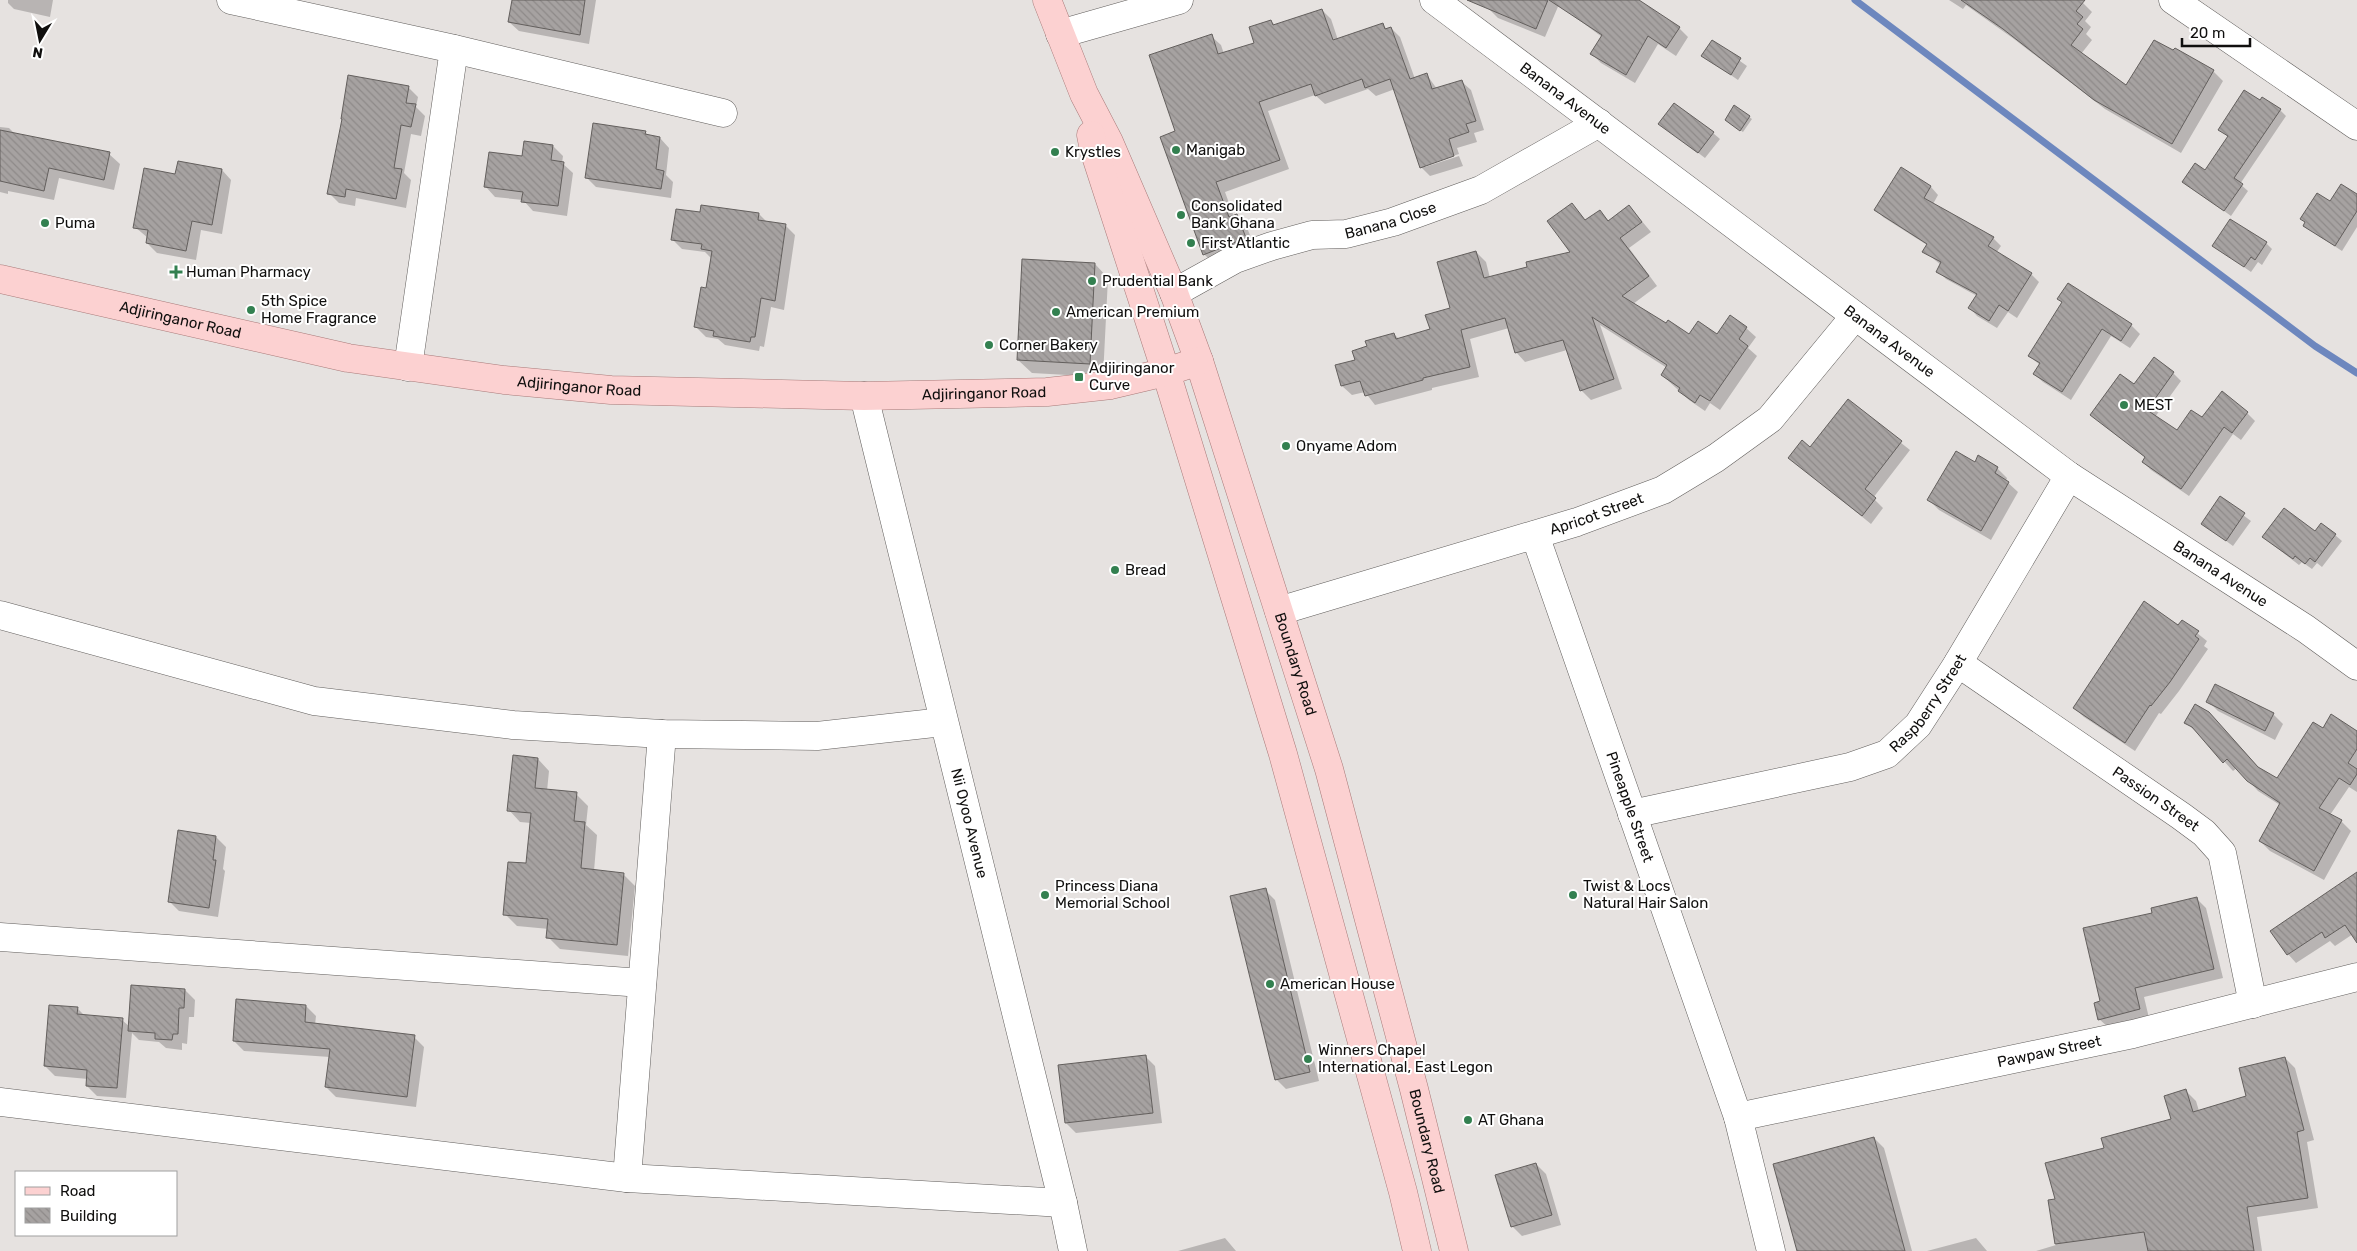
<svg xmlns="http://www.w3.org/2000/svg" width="2357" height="1251" font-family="Rubik,sans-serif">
<defs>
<pattern id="building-back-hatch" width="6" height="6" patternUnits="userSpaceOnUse" patternTransform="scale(1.25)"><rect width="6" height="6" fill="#a6a2a1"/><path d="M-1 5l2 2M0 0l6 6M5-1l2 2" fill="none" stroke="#8e8a89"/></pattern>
</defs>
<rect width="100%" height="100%" fill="#e6e2e0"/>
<path fill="#0003" d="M 8,0 L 53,0 L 50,17 L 14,9 L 8,3 Z
M 513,0 L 596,0 L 589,44 L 519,31 L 509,22 Z
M 1493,0 L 1558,0 L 1560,2 L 1545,37 L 1498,18 L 1489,9 Z
M 1580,0 L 1637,0 L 1679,28 L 1688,37 L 1676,56 L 1658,44 L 1635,83 L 1601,63 L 1592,54 L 1602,37 L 1571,14 Z
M 1949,0 L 2080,0 L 2092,12 L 2085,21 L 2091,27 L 2086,34 L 2092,40 L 2081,54 L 2126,87 L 2213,71 L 2223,81 L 2181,153 L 2105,109 L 2014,39 L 1966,5 L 1963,9 Z
M 1322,10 L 1331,19 L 1338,40 L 1382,24 L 1387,29 L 1391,28 L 1400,37 L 1415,79 L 1427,75 L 1437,89 L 1461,81 L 1471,90 L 1484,130 L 1474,133 L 1477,142 L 1457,148 L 1459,154 L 1425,165 L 1425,167 L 1459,156 L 1463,166 L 1430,176 L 1421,167 L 1395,89 L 1376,96 L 1368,89 L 1325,104 L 1315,95 L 1268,111 L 1289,169 L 1225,192 L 1234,217 L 1237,216 L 1246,225 L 1255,248 L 1213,263 L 1204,254 L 1177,132 L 1211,36 L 1221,45 L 1224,54 L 1256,43 L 1271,21 L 1275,25 Z
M 1712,41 L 1747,66 L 1738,80 L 1703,56 Z
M 408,87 L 418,97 L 416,107 L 425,116 L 421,136 L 411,134 L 404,173 L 411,180 L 406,208 L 356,198 L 355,206 L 339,203 L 329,193 Z
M 2261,102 L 2280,110 L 2286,116 L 2240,184 L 2248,191 L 2231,216 L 2184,182 L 2206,171 L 2229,138 L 2219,129 Z
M 1749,117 L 1752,119 L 1743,132 L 1729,123 Z
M 1660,124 L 1713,133 L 1720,139 L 1705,158 Z
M 0,127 L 9,128 L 16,135 L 109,154 L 120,164 L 114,190 L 59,178 L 54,200 L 8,191 L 8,194 L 0,192 Z
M 645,132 L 649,136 L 660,138 L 669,148 L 666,175 L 673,182 L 671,198 L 596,187 L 586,177 Z
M 553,146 L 563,156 L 562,163 L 573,173 L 567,216 L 533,211 L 523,200 L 495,197 L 486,187 L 523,158 Z
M 1902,169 L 1931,187 L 1938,195 L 1933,204 L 1993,238 L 2001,246 L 1996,253 L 2031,274 L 2039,282 L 2017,318 L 2008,312 L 1997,328 L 1977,316 L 1970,308 L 1977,296 L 1946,279 L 1938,271 L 1941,265 L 1924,251 L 1927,245 L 1883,217 L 1876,209 Z
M 222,170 L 231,180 L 222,234 L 201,230 L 196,260 L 157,253 L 147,243 L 148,238 L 135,227 L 176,175 Z
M 2357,195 L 2357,227 L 2342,251 L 2304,226 L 2331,203 Z
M 1572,205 L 1586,221 L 1600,212 L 1609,221 L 1629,206 L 1651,232 L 1629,248 L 1657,286 L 1633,304 L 1666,325 L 1689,336 L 1717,336 L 1746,328 L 1756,337 L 1748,348 L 1757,356 L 1720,410 L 1710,403 L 1705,411 L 1689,400 L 1662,375 L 1667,368 L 1600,325 L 1622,389 L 1591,400 L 1581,390 L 1567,350 L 1525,362 L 1516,352 L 1509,328 L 1470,339 L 1479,377 L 1432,388 L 1432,390 L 1375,405 L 1365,392 L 1352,395 L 1342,386 L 1337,366 L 1356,361 L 1369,347 L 1394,334 L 1399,339 L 1431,330 L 1452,309 L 1476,252 L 1486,262 L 1490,278 L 1572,253 Z
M 701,214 L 759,214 L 767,222 L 785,225 L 795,235 L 784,310 L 771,307 L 764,347 L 760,346 L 759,351 L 725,345 L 718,339 L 706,337 L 696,327 L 707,289 L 712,259 L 705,252 L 682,249 L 672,239 Z
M 2266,243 L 2272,249 L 2262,265 L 2258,262 L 2251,272 L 2214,246 Z
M 1095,264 L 1108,278 L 1103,377 L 1032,373 L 1018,360 Z
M 2059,299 L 2131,325 L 2140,334 L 2130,348 L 2111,336 L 2071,400 L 2043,382 L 2034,374 L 2040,365 L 2029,356 L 2063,303 Z
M 2173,373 L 2181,381 L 2155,417 L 2178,432 L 2202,419 L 2247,413 L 2255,421 L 2241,440 L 2233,434 L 2189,496 L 2151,470 L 2143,462 L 2146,458 L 2091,415 L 2134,386 Z
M 1848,401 L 1910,450 L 1873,498 L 1883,508 L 1871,524 L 1790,458 L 1811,449 Z
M 1979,457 L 1997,468 L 2007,478 L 2006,481 L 2018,492 L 1991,540 L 1939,510 L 1929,500 L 1975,463 Z
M 2220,498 L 2251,521 L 2233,546 L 2203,524 Z
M 2315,533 L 2335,535 L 2342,541 L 2322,567 L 2317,563 L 2312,569 L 2302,562 L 2299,565 L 2263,537 Z
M 2182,621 L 2207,641 L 2204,646 L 2208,649 L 2179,691 L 2161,714 L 2159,713 L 2135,751 L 2084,717 L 2074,708 Z
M 2208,701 L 2273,714 L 2283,724 L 2275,740 L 2218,711 Z
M 2209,713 L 2260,769 L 2277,780 L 2323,729 L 2357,733 L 2357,792 L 2349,787 L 2330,815 L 2341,821 L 2351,831 L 2324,880 L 2270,851 L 2260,841 L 2280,805 L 2258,791 L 2237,768 L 2233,771 L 2200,735 L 2186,723 Z
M 538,759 L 549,771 L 547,791 L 576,794 L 588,806 L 586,825 L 597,835 L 594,871 L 623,874 L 635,886 L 628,956 L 560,949 L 548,937 L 549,929 L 517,926 L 505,914 L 527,865 L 531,823 L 520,822 L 509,810 Z
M 216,837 L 226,847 L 223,869 L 225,871 L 218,917 L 179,911 L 169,901 Z
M 2357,874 L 2357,940 L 2353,934 L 2335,946 L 2330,941 L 2296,963 L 2288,954 Z
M 1265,890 L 1275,900 L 1319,1081 L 1286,1089 L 1276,1079 Z
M 2197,899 L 2206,908 L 2223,978 L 2144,997 L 2149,1018 L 2109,1028 L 2099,1019 L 2102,1002 L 2153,914 Z
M 185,990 L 195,1000 L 194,1017 L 189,1017 L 187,1044 L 182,1043 L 182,1050 L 166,1048 L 159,1042 L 139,1040 L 132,1033 L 126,1098 L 97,1096 L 87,1086 L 88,1079 L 55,1076 L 45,1066 L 77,1008 L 85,1016 L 122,1020 L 130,1027 Z
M 306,1006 L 316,1016 L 315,1025 L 414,1037 L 424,1047 L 416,1107 L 336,1097 L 326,1087 L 330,1057 L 244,1051 L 234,1041 Z
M 1145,1056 L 1155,1066 L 1162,1123 L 1076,1133 L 1066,1123 Z
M 2285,1058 L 2295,1068 L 2314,1140 L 2307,1142 L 2318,1208 L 2257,1217 L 2262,1251 L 2036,1251 L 2056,1245 L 2050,1201 L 2056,1200 L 2105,1148 L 2173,1120 L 2186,1091 L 2196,1101 L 2199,1111 L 2248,1097 Z
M 1874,1138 L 1884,1148 L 1912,1251 L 1798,1251 Z
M 1536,1164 L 1546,1174 L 1561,1225 L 1522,1236 L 1512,1226 Z
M 1225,1238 L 1236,1251 L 1178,1251 Z
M 1976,1238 L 1987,1251 L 1927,1251 Z"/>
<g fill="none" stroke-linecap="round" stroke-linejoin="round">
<path stroke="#6d87be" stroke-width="7" d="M 1855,0 L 2315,346 L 2357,373"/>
</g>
<path fill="url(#building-back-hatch)" stroke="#635f5d" d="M 512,0 L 585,0 L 580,35 L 508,22 Z
M 1467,0 L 1548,0 L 1536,29 Z
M 1549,0 L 1639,0 L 1680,27 L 1666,48 L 1648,36 L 1626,75 L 1590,54 L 1602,35 Z
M 1961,0 L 2085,0 L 2076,11 L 2083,17 L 2077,24 L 2083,29 L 2071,45 L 2126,85 L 2154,40 L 2173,50 L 2175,48 L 2214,70 L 2172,144 L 2094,100 L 2003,29 Z
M 1322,9 L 1333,40 L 1383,23 L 1385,29 L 1391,27 L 1410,79 L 1427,73 L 1432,89 L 1462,80 L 1476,121 L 1466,124 L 1469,132 L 1449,139 L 1454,156 L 1420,168 L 1390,79 L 1365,88 L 1362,79 L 1315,96 L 1311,84 L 1259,102 L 1280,160 L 1216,182 L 1229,217 L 1237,214 L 1246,238 L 1203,255 L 1160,137 L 1175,131 L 1149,55 L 1212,34 L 1218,54 L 1254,43 L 1249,27 L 1271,20 L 1273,25 Z
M 1712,40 L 1741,58 L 1731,75 L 1701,56 Z
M 348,75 L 409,86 L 406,103 L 416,104 L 411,127 L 401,125 L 394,168 L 402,169 L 396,199 L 346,189 L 345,197 L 327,194 L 342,119 L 341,119 Z
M 2244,90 L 2260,100 L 2262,97 L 2281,109 L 2234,178 L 2243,184 L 2224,211 L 2182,182 L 2195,163 L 2205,170 L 2228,136 L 2218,130 Z
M 1674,103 L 1714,132 L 1698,153 L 1658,124 Z
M 1734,105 L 1750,116 L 1740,131 L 1725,120 Z
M 593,123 L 646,131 L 645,134 L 660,137 L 656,169 L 664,171 L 661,189 L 585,178 Z
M 0,130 L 110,152 L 104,180 L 49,168 L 44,191 L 0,181 Z
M 524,141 L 553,145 L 551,160 L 564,162 L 558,206 L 521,202 L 523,192 L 484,187 L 489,152 L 522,156 Z
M 178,161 L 222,169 L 212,225 L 192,221 L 186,251 L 146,243 L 148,230 L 133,228 L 144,168 L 175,174 Z
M 1901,167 L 1931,186 L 1924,198 L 1994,237 L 1988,246 L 2032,273 L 2008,311 L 1999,305 L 1989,321 L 1968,308 L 1977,294 L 1936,272 L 1941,262 L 1922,252 L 1927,244 L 1874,210 Z
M 2341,184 L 2357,194 L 2357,211 L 2335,246 L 2303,226 L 2305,222 L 2300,219 L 2317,193 L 2330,201 Z
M 1572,203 L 1585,220 L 1600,210 L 1608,221 L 1629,205 L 1642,222 L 1620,238 L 1649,276 L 1622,296 L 1666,323 L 1668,320 L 1689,334 L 1698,321 L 1717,334 L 1730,315 L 1747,327 L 1739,339 L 1748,346 L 1710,401 L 1700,395 L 1695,403 L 1678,391 L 1680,388 L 1661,375 L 1667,365 L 1592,317 L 1614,379 L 1580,391 L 1563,340 L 1515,353 L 1505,318 L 1461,330 L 1470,367 L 1423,378 L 1423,380 L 1365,396 L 1360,381 L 1341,386 L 1335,365 L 1355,360 L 1352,351 L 1367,346 L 1365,341 L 1394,333 L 1396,339 L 1430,329 L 1425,315 L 1450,308 L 1437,262 L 1476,251 L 1484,278 L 1527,267 L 1526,262 L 1570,252 L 1547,221 Z
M 701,205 L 759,213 L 758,220 L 786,224 L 775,301 L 761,298 L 755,337 L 751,337 L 750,342 L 713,336 L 714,331 L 694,327 L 701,287 L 706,288 L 712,251 L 701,249 L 702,244 L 671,240 L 676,209 L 700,212 Z
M 2230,219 L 2267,242 L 2255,260 L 2251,257 L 2244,267 L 2212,246 Z
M 1022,259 L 1095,263 L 1090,364 L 1017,360 Z
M 2068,283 L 2132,324 L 2121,341 L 2102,329 L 2062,392 L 2033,374 L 2040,363 L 2028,356 L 2062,302 L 2057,299 Z
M 2154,357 L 2174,372 L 2147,410 L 2177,430 L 2191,410 L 2202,417 L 2222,391 L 2248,412 L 2232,433 L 2224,427 L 2181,489 L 2142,462 L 2145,457 L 2090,415 L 2120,374 L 2134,384 Z
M 1848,399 L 1902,441 L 1865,489 L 1876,498 L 1862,516 L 1788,458 L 1802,440 L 1810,447 Z
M 1956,451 L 1975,462 L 1978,455 L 1998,467 L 1995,473 L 2009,482 L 1981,531 L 1927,500 Z
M 2220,496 L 2245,513 L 2226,541 L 2201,524 Z
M 2284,508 L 2315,531 L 2321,523 L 2336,534 L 2315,562 L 2310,558 L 2305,564 L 2295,556 L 2293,559 L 2262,537 Z
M 2144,601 L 2178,625 L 2182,620 L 2199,631 L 2195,636 L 2199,639 L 2170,682 L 2151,706 L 2150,705 L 2125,743 L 2073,708 Z
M 2215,684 L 2274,713 L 2265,731 L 2206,702 Z
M 2195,704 L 2209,712 L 2258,767 L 2277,778 L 2313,722 L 2323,728 L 2331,714 L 2357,731 L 2357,749 L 2348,763 L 2357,769 L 2357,774 L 2350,785 L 2339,778 L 2319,808 L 2342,820 L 2314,871 L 2259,841 L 2280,803 L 2247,781 L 2227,759 L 2223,763 L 2192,727 L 2184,723 Z
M 513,755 L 538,758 L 535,788 L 577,792 L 574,821 L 585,822 L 581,868 L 624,873 L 617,945 L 546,938 L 548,919 L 503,915 L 508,862 L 526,863 L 531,813 L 507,811 Z
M 178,830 L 216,836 L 213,860 L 216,860 L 209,908 L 168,902 Z
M 2357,872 L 2357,943 L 2345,925 L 2325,938 L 2322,932 L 2287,955 L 2270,931 Z
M 1266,888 L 1310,1072 L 1275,1080 L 1230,896 Z
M 2197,897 L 2214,969 L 2135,988 L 2140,1009 L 2098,1020 L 2094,1003 L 2100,1001 L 2083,928 L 2152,913 L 2151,908 Z
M 131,985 L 185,989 L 184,1008 L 179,1008 L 178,1034 L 173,1034 L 172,1040 L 155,1039 L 155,1033 L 128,1031 Z
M 236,999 L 306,1005 L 305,1022 L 415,1035 L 407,1097 L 325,1087 L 330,1049 L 233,1041 Z
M 49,1005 L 78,1007 L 77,1014 L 123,1018 L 117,1088 L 86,1086 L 87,1070 L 44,1066 Z
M 1146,1055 L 1153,1113 L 1065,1123 L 1058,1065 Z
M 2285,1057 L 2304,1130 L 2297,1132 L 2308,1198 L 2247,1207 L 2254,1251 L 2148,1251 L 2144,1232 L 2055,1244 L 2048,1200 L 2055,1199 L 2045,1163 L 2104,1148 L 2101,1138 L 2171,1119 L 2164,1096 L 2186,1089 L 2193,1112 L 2246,1096 L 2239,1068 Z
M 1874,1137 L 1905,1251 L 1797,1251 L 1773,1164 Z
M 1536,1163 L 1552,1215 L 1511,1227 L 1495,1175 Z"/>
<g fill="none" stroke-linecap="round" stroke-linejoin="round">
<g stroke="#615e5c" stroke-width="29">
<g id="minor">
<path d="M 231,0 L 454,49 L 723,113"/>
<path id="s1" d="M 1434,0 L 2069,476 L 2306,629 L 2357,666"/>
<path d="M 2173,0 L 2357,126"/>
<path d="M 1060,34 L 1179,0"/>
<path id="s2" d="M 1174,293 L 1235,259 L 1272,246 L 1312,235 L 1346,234 L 1393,222 L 1481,190 L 1599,123"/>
<path d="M 408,367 L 454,49"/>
<path id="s3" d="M 864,396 L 1063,1203 L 1073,1251"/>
<path id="s4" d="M 1535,535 L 1738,1117 L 1771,1251"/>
<path id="s5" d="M 1279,611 L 1577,522 L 1663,490 L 1716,458 L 1770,419 L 1855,316"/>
<path d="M 0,615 L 314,701 L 513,725 L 662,734 L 817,736 L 943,722"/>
<path id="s6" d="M 1958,663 L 2181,816 L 2204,833 L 2222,853 L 2253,1004"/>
<path id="s7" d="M 1632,814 L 1850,767 L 1887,754 L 1918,725 L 1958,663 L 2069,476"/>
<path d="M 0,937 L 642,983"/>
<path d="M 0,1102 L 627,1178 L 1063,1203"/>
<path id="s8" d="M 1738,1117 L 2133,1034 L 2357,977"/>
<path d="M 627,1178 L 662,734"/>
</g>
</g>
<g stroke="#a87a79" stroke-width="29">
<g id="major">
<path id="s9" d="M 1047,0 L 1084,94 L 1109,142 L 1174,293 L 1199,361 L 1329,769 L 1414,1089 L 1454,1251"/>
<path d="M 1091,135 L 1094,150 L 1166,372 L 1283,754 L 1403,1192 L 1417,1251"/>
<path id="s10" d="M 0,279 L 348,358 L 504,380 L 611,390 L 864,396 L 1047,392 L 1111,385 L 1166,372 L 1199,361"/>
</g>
</g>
<use href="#minor" stroke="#fff" stroke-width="28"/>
<use href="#major" stroke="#fcd1d1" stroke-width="28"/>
</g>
<g fill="#338050" stroke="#fff" stroke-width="2">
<circle cx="1176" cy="150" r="5"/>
<circle cx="1055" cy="152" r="5"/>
<circle cx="1181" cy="215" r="5"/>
<circle cx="45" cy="223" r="5"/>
<circle cx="1191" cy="243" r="5"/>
<path d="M173.5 264.5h5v5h5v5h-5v5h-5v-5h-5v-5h5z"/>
<circle cx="1092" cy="281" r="5"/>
<circle cx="251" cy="310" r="5"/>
<circle cx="1056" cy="312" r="5"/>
<circle cx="989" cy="345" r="5"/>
<rect x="1074" y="372" width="10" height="10" rx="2.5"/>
<circle cx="2124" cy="405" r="5"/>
<circle cx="1286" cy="446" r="5"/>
<circle cx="1115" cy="570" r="5"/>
<circle cx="1045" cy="895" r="5"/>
<circle cx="1573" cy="895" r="5"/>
<circle cx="1270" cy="984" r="5"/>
<circle cx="1308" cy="1059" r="5"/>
<circle cx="1468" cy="1120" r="5"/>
</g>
<g text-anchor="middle" stroke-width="4" stroke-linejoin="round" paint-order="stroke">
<g font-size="15" fill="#100f0e" stroke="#fff">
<text dy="5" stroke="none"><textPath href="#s1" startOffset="164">Banana Avenue</textPath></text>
<text dy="5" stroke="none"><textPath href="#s2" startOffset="231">Banana Close</textPath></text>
<text dy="5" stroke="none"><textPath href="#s10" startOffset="185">Adjiringanor Road</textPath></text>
<text dy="5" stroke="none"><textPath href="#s1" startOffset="569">Banana Avenue</textPath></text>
<text dy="5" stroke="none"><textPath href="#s10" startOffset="590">Adjiringanor Road</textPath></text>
<text dy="5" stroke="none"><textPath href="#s10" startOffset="995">Adjiringanor Road</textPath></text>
<text dy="5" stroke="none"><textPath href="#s5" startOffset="332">Apricot Street</textPath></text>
<text dy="5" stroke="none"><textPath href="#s1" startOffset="974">Banana Avenue</textPath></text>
<text dy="5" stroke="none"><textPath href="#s9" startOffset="710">Boundary Road</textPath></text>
<text dy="5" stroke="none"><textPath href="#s7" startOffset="328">Raspberry Street</textPath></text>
<text dy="5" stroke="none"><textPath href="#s6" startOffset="240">Passion Street</textPath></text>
<text dy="5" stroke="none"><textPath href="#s4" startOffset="288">Pineapple Street</textPath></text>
<text dy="5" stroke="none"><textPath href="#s3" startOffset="440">Nii Oyoo Avenue</textPath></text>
<text dy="5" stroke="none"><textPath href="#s8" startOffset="318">Pawpaw Street</textPath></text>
<text dy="5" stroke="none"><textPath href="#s9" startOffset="1205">Boundary Road</textPath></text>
</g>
<g font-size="15" fill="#100f0e" stroke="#fff" text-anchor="start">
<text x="1186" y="155">Manigab</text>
<text x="1065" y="157">Krystles</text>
<text x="1191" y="211">Consolidated<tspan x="1191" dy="17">Bank Ghana</tspan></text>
<text x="55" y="228">Puma</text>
<text x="1201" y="248">First Atlantic</text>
<text x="186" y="277">Human Pharmacy</text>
<text x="1102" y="286">Prudential Bank</text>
<text x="261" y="306">5th Spice<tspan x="261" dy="17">Home Fragrance</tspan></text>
<text x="1066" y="317">American Premium</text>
<text x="999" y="350">Corner Bakery</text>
<text x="1089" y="373">Adjiringanor<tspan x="1089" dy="17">Curve</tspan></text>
<text x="2134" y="410">MEST</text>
<text x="1296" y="451">Onyame Adom</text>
<text x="1125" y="575">Bread</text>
<text x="1055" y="891">Princess Diana<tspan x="1055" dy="17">Memorial School</tspan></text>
<text x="1583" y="891">Twist &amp; Locs<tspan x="1583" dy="17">Natural Hair Salon</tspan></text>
<text x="1280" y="989">American House</text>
<text x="1318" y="1055">Winners Chapel<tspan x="1318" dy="17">International, East Legon</tspan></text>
<text x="1478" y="1125">AT Ghana</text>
</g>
</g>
<rect x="15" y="1171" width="162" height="65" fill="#ffffff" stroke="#9f9f9f"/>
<rect x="25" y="1187" width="25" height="8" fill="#fcd1d1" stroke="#9f9f9f"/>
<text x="60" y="1196" font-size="15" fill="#100f0e">Road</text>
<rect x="25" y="1208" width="25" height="15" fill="url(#building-back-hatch)" stroke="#9f9f9f"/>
<text x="60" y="1221" font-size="15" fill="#100f0e">Building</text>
<g transform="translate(40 40) rotate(190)" stroke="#ffffff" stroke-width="4" paint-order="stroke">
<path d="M0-4L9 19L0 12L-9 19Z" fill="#100f0e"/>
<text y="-8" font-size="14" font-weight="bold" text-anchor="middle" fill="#100f0e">N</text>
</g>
<path d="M2182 38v8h68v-8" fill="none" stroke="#100f0e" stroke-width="2.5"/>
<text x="2190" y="38" font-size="15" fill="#100f0e" stroke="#ffffff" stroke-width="4" paint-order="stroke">20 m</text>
</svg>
